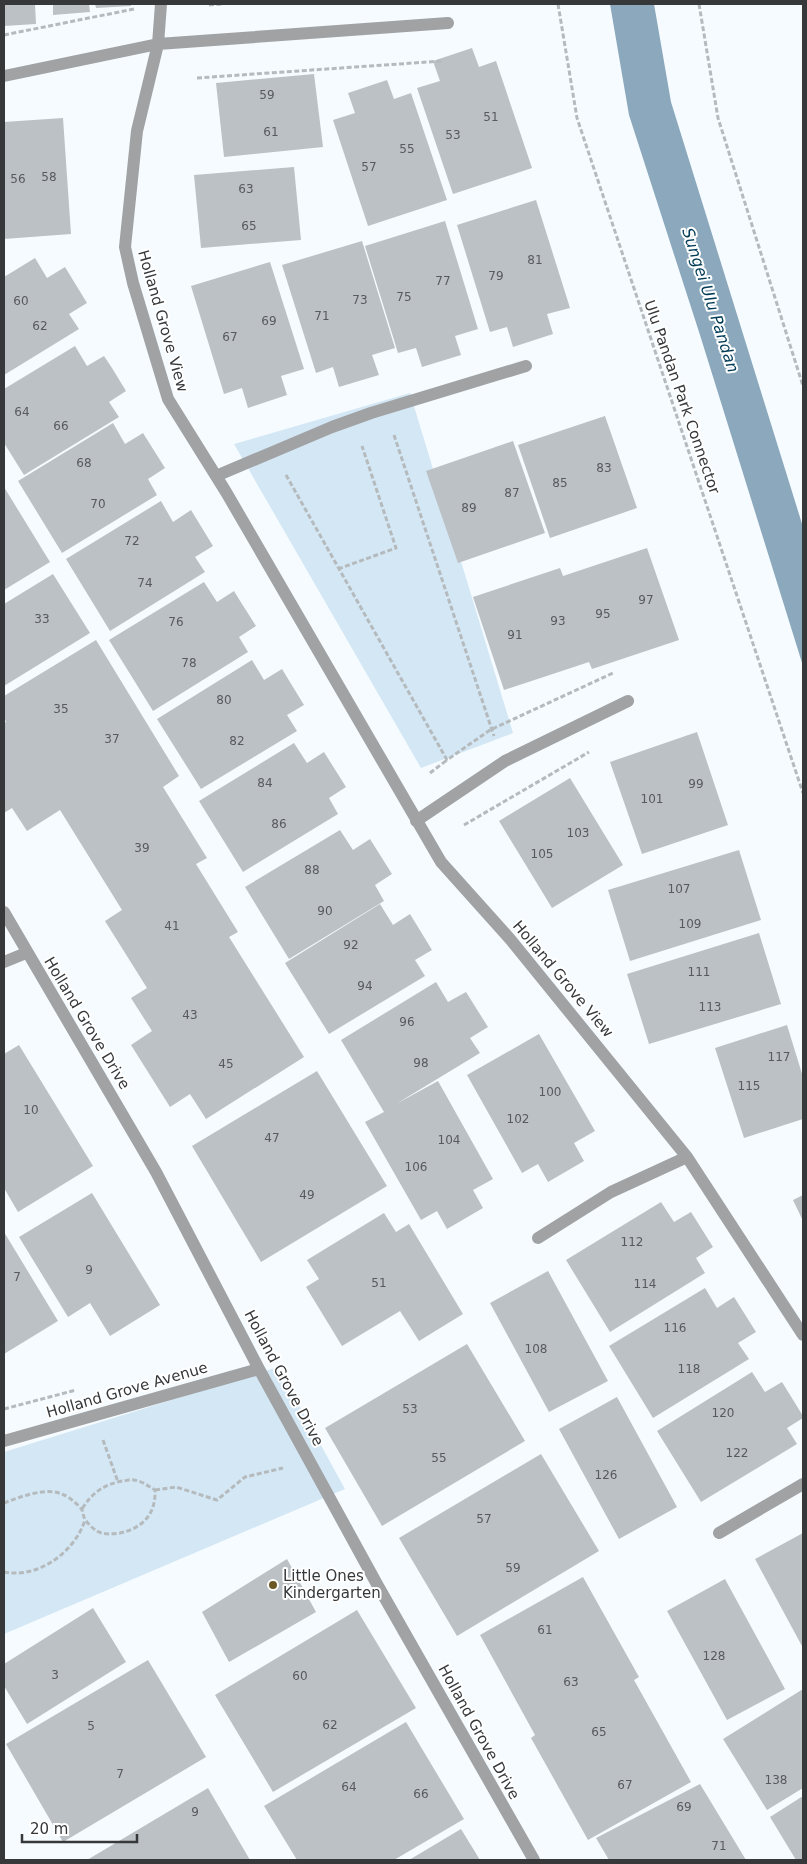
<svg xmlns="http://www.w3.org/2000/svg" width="807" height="1864" font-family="'DejaVu Sans',sans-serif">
<rect width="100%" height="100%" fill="#f5fbff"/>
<path fill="#d4e7f5" d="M 410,393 L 513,733 L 421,768 L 234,444 Z
M 278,1367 L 345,1489 L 4,1634 L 4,1452 Z"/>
<path fill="#8ba8bc" d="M 610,4 L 654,4 L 671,102 L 803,527 L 803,666 L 700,335 L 629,115 Z"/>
<path fill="#bcc1c5" d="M 4,4 L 35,4 L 36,24 L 4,26 Z
M 53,4 L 89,4 L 90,12 L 53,15 Z
M 95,4 L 131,4 L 131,6 L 96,8 Z
M 472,48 L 479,67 L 496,61 L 532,168 L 453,194 L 417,88 L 440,81 L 433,61 Z
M 314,74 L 323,147 L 224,157 L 216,83 Z
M 387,80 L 394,99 L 411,93 L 447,200 L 368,226 L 333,120 L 355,113 L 348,93 Z
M 63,118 L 71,234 L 4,239 L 4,122 Z
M 294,167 L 301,240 L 201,248 L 194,175 Z
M 536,200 L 570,308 L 547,314 L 553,334 L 513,347 L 507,327 L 490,332 L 457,225 Z
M 445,221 L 478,329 L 455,336 L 461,355 L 422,367 L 416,348 L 398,353 L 365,246 Z
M 362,241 L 395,348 L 372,355 L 379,375 L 339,387 L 333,367 L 316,373 L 282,265 Z
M 35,258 L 47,278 L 65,267 L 87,303 L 69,314 L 79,329 L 4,375 L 4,277 Z
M 270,262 L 304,369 L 281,376 L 287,395 L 248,408 L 242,388 L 224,394 L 191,286 Z
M 75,346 L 87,366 L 104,356 L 112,368 L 126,391 L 109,402 L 119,417 L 24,475 L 4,443 L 4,389 Z
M 605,416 L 637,508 L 550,538 L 518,445 Z
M 113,423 L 125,444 L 143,433 L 165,468 L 148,479 L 157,495 L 62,553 L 18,481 Z
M 513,441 L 545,533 L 458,563 L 426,471 Z
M 4,487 L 50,562 L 4,590 Z
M 161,501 L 173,522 L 191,510 L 213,546 L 195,557 L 205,572 L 110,631 L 66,559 Z
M 647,548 L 679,640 L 592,669 L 589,662 L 504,690 L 473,597 L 560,568 L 563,576 Z
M 53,574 L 90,633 L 4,686 L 4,604 Z
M 204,582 L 217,602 L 234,591 L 242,604 L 256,626 L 239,637 L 248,652 L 153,711 L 109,640 Z
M 96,640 L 179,776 L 163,787 L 207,858 L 196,864 L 238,932 L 229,937 L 304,1057 L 206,1119 L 190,1094 L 170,1107 L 131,1045 L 152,1031 L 131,998 L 147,988 L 105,921 L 122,910 L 60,810 L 27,831 L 12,808 L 4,813 L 4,723 L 6,722 L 4,717 L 4,696 Z
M 252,660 L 264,680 L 282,669 L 304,705 L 287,715 L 297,731 L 201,789 L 157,719 Z
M 697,732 L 728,825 L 642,854 L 610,762 Z
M 294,743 L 307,763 L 324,752 L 346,787 L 329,798 L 338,814 L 243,872 L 199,801 Z
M 570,778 L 623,865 L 552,908 L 499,821 Z
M 340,830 L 353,850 L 370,839 L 392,874 L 375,885 L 384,901 L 289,959 L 245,887 Z
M 739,850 L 761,920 L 630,961 L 608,890 Z
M 380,904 L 393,925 L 410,914 L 432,950 L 415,960 L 425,976 L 329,1034 L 285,963 Z
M 759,933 L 781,1004 L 649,1044 L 627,974 Z
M 436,982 L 448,1002 L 466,992 L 488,1027 L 470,1038 L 480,1053 L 396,1104 L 438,1081 L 493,1179 L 473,1190 L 483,1208 L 447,1229 L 437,1211 L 421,1220 L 365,1122 L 384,1112 L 341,1040 Z
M 787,1025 L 803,1077 L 803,1119 L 744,1138 L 715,1048 Z
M 539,1034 L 595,1131 L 574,1143 L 584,1161 L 548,1182 L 538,1164 L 522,1173 L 467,1075 Z
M 19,1045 L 93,1166 L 18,1212 L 4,1188 L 4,1054 Z
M 317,1071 L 387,1186 L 261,1262 L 192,1146 Z
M 92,1193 L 160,1305 L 110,1336 L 90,1303 L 68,1317 L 19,1237 Z
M 803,1195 L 803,1221 L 793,1200 Z
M 661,1202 L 674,1222 L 691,1212 L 713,1247 L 696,1258 L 705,1273 L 610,1332 L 566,1260 Z
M 384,1213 L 396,1232 L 409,1224 L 463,1314 L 419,1341 L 400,1311 L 342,1346 L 306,1287 L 319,1279 L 307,1260 Z
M 4,1232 L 58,1321 L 4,1354 Z
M 548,1271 L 608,1381 L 549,1412 L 490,1303 Z
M 705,1288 L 717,1308 L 734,1297 L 756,1332 L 738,1343 L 749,1359 L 653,1418 L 609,1346 Z
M 467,1344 L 525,1441 L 382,1526 L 325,1428 Z
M 752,1372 L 765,1392 L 782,1382 L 803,1416 L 803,1418 L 787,1428 L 797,1444 L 701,1502 L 657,1431 Z
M 617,1397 L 677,1507 L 619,1539 L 559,1429 Z
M 541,1454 L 599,1551 L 457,1636 L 399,1538 Z
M 803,1533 L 803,1648 L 755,1559 Z
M 287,1559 L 316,1612 L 229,1662 L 202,1612 Z
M 583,1577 L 639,1677 L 634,1680 L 691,1782 L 588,1840 L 531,1738 L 535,1735 L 480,1635 Z
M 725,1579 L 785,1689 L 727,1720 L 667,1611 Z
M 93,1608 L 126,1662 L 27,1724 L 4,1686 L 4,1664 Z
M 357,1610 L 416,1708 L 273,1792 L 215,1695 Z
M 148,1660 L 206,1757 L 63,1842 L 6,1744 Z
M 803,1689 L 803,1788 L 767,1810 L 723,1739 Z
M 406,1722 L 464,1819 L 394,1860 L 297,1860 L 264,1806 Z
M 700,1784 L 746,1860 L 609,1860 L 596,1838 Z
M 208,1788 L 250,1860 L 87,1860 Z
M 803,1796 L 803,1860 L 796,1860 L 770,1817 Z
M 461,1829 L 480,1860 L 409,1860 Z"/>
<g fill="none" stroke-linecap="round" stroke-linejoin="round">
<path stroke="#b5babd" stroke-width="3" stroke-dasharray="5 2.5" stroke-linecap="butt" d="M 558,4 L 577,118 L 803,793
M 699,4 L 718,118 L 803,386
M 209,5 L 222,4
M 4,35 L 134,9
M 197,78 L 442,61
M 394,435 L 494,736
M 286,475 L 447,760 L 490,730 L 613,673
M 338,569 L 396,548 L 362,446
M 430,773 L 447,760
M 464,825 L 589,752
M 4,1409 L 76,1390
M 103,1440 L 118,1482
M 155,1490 L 176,1487 L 217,1500 L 245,1477 L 283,1468
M 4,1503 C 20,1497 47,1486 64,1495 C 69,1497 79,1505 82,1510 C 83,1512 83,1515 84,1517 C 86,1522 92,1528 97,1531 C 103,1535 112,1534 120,1533 C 143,1528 156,1514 155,1490 C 148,1486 142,1481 134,1480 C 130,1479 126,1481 122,1481 C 103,1485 92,1493 82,1509
M 4,1572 C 38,1579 75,1552 85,1520"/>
<path stroke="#a0a2a4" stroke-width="12" d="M 161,4 L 158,44 L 137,131 L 125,247 L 133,283 L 168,399 L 226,492 L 441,862 L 510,939 L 687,1157 L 803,1335
M 4,76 L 158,44 L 448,23
M 216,476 L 332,427 L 371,413 L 526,366
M 416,821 L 505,761 L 628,701
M 4,912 L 156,1172 L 259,1369 L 378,1586 L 534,1860
M 4,962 L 26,953
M 538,1238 L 611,1192 L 687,1157
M 4,1441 L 259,1369
M 719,1533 L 803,1484"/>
</g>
<circle fill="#6c5827" stroke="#fff" stroke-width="2" cx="273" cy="1585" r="5"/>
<g text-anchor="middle" stroke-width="4" stroke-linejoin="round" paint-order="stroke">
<g font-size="12" fill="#585a5d">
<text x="267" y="99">59</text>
<text x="491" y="121">51</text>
<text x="271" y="136">61</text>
<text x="453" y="139">53</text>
<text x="407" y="153">55</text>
<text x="369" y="171">57</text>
<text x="49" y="181">58</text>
<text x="18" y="183">56</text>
<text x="246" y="193">63</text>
<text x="249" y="230">65</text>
<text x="535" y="264">81</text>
<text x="496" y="280">79</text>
<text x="443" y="285">77</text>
<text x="404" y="301">75</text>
<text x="360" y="304">73</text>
<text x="21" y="305">60</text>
<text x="322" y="320">71</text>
<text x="269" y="325">69</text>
<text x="40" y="330">62</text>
<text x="230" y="341">67</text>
<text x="22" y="416">64</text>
<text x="61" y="430">66</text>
<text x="84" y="467">68</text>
<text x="604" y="472">83</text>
<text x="560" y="487">85</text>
<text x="512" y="497">87</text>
<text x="98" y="508">70</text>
<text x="469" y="512">89</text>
<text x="132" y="545">72</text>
<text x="145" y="587">74</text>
<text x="646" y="604">97</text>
<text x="603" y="618">95</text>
<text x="42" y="623">33</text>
<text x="558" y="625">93</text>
<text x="176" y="626">76</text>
<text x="515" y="639">91</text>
<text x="189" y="667">78</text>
<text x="224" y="704">80</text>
<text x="61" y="713">35</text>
<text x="112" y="743">37</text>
<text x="237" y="745">82</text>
<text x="265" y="787">84</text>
<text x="696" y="788">99</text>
<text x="652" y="803">101</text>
<text x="279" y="828">86</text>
<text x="578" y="837">103</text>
<text x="142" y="852">39</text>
<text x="542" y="858">105</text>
<text x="312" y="874">88</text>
<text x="679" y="893">107</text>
<text x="325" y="915">90</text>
<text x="690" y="928">109</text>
<text x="172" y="930">41</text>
<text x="351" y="949">92</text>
<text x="699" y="976">111</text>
<text x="365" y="990">94</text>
<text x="710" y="1011">113</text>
<text x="190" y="1019">43</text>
<text x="407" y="1026">96</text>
<text x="779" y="1061">117</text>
<text x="421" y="1067">98</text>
<text x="226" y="1068">45</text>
<text x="749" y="1090">115</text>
<text x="550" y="1096">100</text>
<text x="31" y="1114">10</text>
<text x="518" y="1123">102</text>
<text x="272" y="1142">47</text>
<text x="449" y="1144">104</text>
<text x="416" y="1171">106</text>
<text x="307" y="1199">49</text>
<text x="632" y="1246">112</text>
<text x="89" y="1274">9</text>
<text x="17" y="1281">7</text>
<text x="379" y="1287">51</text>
<text x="645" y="1288">114</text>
<text x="675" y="1332">116</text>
<text x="536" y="1353">108</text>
<text x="689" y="1373">118</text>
<text x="410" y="1413">53</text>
<text x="723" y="1417">120</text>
<text x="737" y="1457">122</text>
<text x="439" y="1462">55</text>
<text x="606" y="1479">126</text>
<text x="484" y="1523">57</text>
<text x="513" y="1572">59</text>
<text x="545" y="1634">61</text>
<text x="714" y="1660">128</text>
<text x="55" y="1679">3</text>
<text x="300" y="1680">60</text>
<text x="571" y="1686">63</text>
<text x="330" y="1729">62</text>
<text x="91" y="1730">5</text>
<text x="599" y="1736">65</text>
<text x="120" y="1778">7</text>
<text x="776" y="1784">138</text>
<text x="625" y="1789">67</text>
<text x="349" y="1791">64</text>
<text x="421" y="1798">66</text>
<text x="684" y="1811">69</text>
<text x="195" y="1816">9</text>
<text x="719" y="1850">71</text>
</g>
<g font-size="15" fill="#36383a" stroke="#fff">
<text transform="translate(163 321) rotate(74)" y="5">Holland Grove View</text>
<text transform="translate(682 397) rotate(71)" y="5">Ulu Pandan Park Connector</text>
<text transform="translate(563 979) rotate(50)" y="5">Holland Grove View</text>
<text transform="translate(87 1023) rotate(59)" y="5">Holland Grove Drive</text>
<text transform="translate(284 1378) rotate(62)" y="5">Holland Grove Drive</text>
<text transform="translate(127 1390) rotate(-16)" y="5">Holland Grove Avenue</text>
<text transform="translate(479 1732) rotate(61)" y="5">Holland Grove Drive</text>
</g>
<g font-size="15" fill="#36383a" stroke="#fff" text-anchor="start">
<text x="283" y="1581">Little Ones<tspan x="283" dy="17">Kindergarten</tspan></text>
</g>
<g font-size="16" font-style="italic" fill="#013b57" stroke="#fff">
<text transform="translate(711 300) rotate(72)" y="6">Sungei Ulu Pandan</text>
</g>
</g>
<rect width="807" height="1864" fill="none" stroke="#36383a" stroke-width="10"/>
<path d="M22 1834v8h115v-8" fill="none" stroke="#36383a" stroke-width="2.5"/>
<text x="30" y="1834" font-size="15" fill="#36383a" stroke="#ffffff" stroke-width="4" paint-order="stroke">20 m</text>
</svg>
